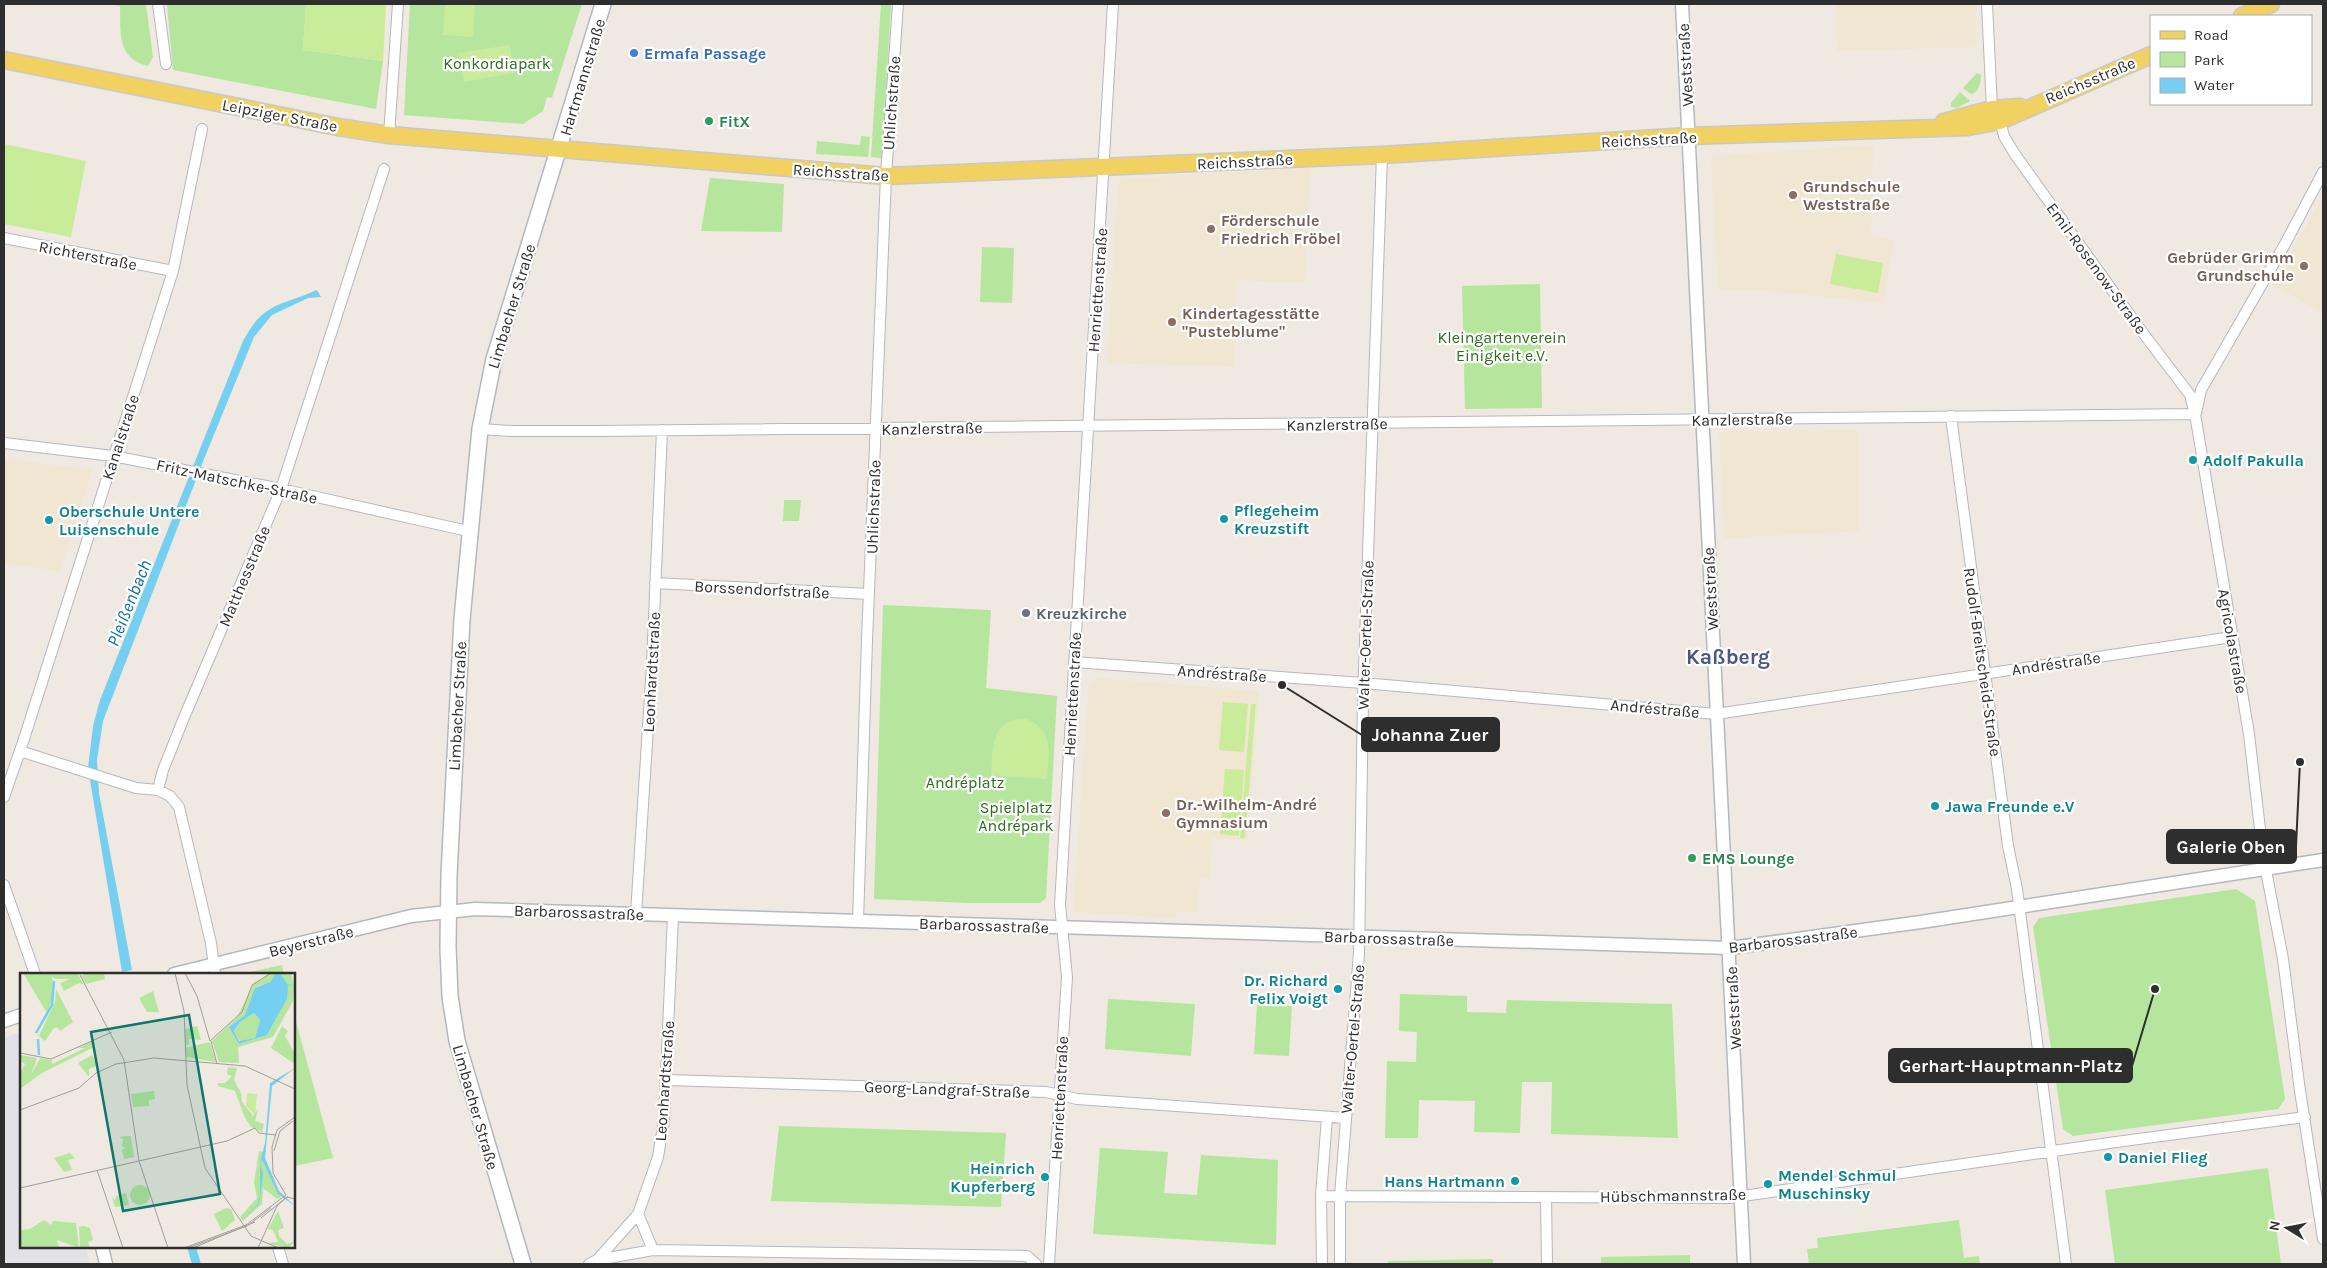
<svg xmlns="http://www.w3.org/2000/svg" width="2327" height="1268" font-family="Karla,sans-serif">
<rect width="100%" height="100%" fill="#efe9e1"/>
<path fill="#e3e1e8" d="M 21,1032 L 21,1247 L 86,1247 L 90,1264 L 4,1264 L 4,1038 Z"/>
<path fill="#f0e6d1" d="M 1836,4 L 1975,4 L 1977,47 L 1837,51 Z
M 1873,145 L 1871,235 L 1894,241 L 1883,303 L 1755,290 L 1718,290 L 1711,156 Z
M 1310,168 L 1305,283 L 1236,280 L 1234,367 L 1107,363 L 1118,183 L 1123,179 Z
M 2323,196 L 2323,313 L 2273,285 Z
M 1858,430 L 1859,531 L 1725,538 L 1719,432 Z
M 4,459 L 93,470 L 60,571 L 4,563 Z
M 1096,678 L 1259,691 L 1248,840 L 1212,838 L 1210,878 L 1200,878 L 1197,912 L 1177,911 L 1176,918 L 1073,912 L 1089,684 Z"/>
<path fill="#b6e59e" d="M 108,4 L 146,4 L 153,57 L 148,66 C 116,58 121,32 120,6 Z
M 167,4 L 306,4 L 303,50 L 383,61 L 376,109 L 173,70 Z
M 410,4 L 582,4 L 552,98 L 547,97 L 543,111 L 523,124 L 404,115 Z
M 881,4 L 891,4 L 882,158 L 871,157 Z
M 1977,73 L 1981,75 C 1981,82 1979,93 1971,94 L 1963,88 Z
M 1960,92 L 1970,101 L 1957,108 L 1951,107 L 1951,103 Z
M 861,136 L 870,137 L 868,157 L 816,154 L 817,141 L 860,145 Z
M 710,178 L 784,184 L 782,232 L 701,231 Z
M 982,247 L 1014,248 L 1012,303 L 980,302 Z
M 1540,284 L 1542,408 L 1465,409 L 1462,286 Z
M 784,500 L 801,500 L 799,521 L 783,521 Z
M 883,605 L 991,610 L 986,688 L 1057,696 L 1046,898 L 1040,903 L 968,903 L 874,899 Z
M 2236,889 L 2255,901 L 2285,1099 L 2278,1109 L 2073,1136 L 2063,1129 L 2033,927 L 2039,918 Z
M 282,965 L 284,974 L 241,974 Z
M 1400,994 L 1467,996 L 1467,1012 L 1506,1013 L 1507,1000 L 1672,1004 L 1678,1138 L 1551,1134 L 1552,1082 L 1522,1082 L 1520,1133 L 1474,1132 L 1475,1101 L 1419,1100 L 1418,1138 L 1385,1138 L 1387,1061 L 1416,1062 L 1417,1032 L 1399,1031 Z
M 1108,999 L 1195,1004 L 1191,1056 L 1105,1049 Z
M 1257,1004 L 1292,1006 L 1289,1056 L 1254,1054 Z
M 294,1014 L 333,1158 L 294,1166 Z
M 779,1126 L 1006,1133 L 1001,1207 L 771,1201 Z
M 1100,1148 L 1168,1152 L 1164,1193 L 1197,1195 L 1201,1155 L 1278,1160 L 1276,1245 L 1093,1234 Z
M 2268,1168 L 2281,1264 L 2115,1264 L 2105,1190 Z
M 1959,1220 L 1964,1258 L 1979,1256 L 1980,1264 L 1809,1264 L 1807,1249 L 1818,1248 L 1817,1238 Z
M 1690,1255 L 1690,1264 L 1601,1264 L 1601,1257 Z
M 1493,1259 L 1493,1264 L 1388,1264 L 1388,1261 Z"/>
<path fill="#c9ec9a" d="M 306,4 L 386,4 L 383,61 L 303,50 Z
M 445,4 L 475,4 L 473,37 L 443,35 Z
M 510,45 L 514,73 L 464,82 L 459,53 Z
M 4,144 L 86,161 L 71,237 L 4,224 Z
M 1836,254 L 1883,263 L 1878,293 L 1830,284 Z
M 1223,702 L 1248,704 L 1244,752 L 1219,750 Z
M 1251,704 L 1256,704 L 1245,838 L 1240,838 Z
M 1026,719 C 1056,731 1048,752 1047,779 L 991,775 C 993,749 991,716 1026,719 Z
M 1225,769 L 1244,770 L 1239,836 L 1220,834 Z"/>
<path fill="#75cff0" d="M 317,290 L 321,297 L 308,298 L 272,315 L 254,337 L 204,459 L 103,721 L 97,760 L 99,793 L 132,970 L 122,972 L 88,768 L 93,726 L 100,700 L 243,341 C 264,301 282,306 317,290 Z
M 187,1247 L 196,1247 L 201,1264 L 192,1264 Z"/>
<g fill="none" stroke-linecap="round" stroke-linejoin="round">
<g stroke="#b4b7c1" stroke-width="12">
<path id="minor" d="M 158,4 L 166,64
M 1987,4 L 1992,109
M 2000,121 L 2004,136 L 2014,153 L 2140,329 L 2190,395 L 2195,414 L 2249,734 L 2263,855 L 2283,959 L 2300,1091 L 2323,1239
M 389,135 L 398,4
M 4,238 L 173,271
M 2196,413 L 2201,390 L 2285,244 L 2323,172
M 1951,416 L 2008,846 L 2017,889 L 2066,1264
M 480,429 L 511,431 L 599,431 L 2195,414
M 4,443 L 113,456 L 281,489 L 468,531
M 655,583 L 869,594
M 1074,662 L 1363,683 L 1716,714 L 2232,637
M 20,751 L 136,788 L 158,790 L 170,796 L 179,807 L 211,943 L 215,974
M 158,790 L 163,770 L 183,720 L 281,489 L 384,169
M 4,797 L 24,739 L 173,271 L 202,129
M 4,885 L 35,974
M 636,914 L 652,664 L 662,430
M 858,921 L 867,640 L 886,176 L 898,4
M 667,1080 L 1046,1092 L 1077,1099 L 1346,1118
M 1321,1196 L 1729,1198 L 2116,1142 L 2305,1117
M 1546,1197 L 1547,1264
M 638,1214 L 653,1250
M 278,1247 L 283,1264
M 597,1260 L 638,1214 L 658,1157 L 664,1120 L 673,916
M 589,1264 L 597,1260 L 653,1250 L 1027,1256 L 1036,1264
M 1049,1264 L 1067,977 L 1060,905 L 1113,4
M 1322,1264 L 1321,1196 L 1327,1117
M 1340,1264 L 1340,1196 L 1359,953 L 1363,698 L 1382,155"/>
</g>
<g stroke="#b4b7c1" stroke-width="15">
<path id="tertiary" d="M 1682,4 L 1744,1264
M 174,974 L 411,916 L 475,909 L 1730,948 L 1921,922 L 2323,860
M 4,1021 L 21,1015
M 102,1247 L 106,1264"/>
</g>
<g stroke="#b4b7c1" stroke-width="18">
<path id="secondary" d="M 523,1264 L 457,1041 L 450,996 L 448,947 L 449,875 L 462,619 L 480,429 L 494,359 L 603,4"/>
</g>
<g stroke="#c9c9c9" stroke-width="19">
<path id="primary" d="M 2242,16 L 2271,4
M 4,60 L 338,127 L 389,135 L 886,176 L 1382,155 L 1689,136 L 1968,127 L 2000,121 L 2151,55
M 1944,122 L 1992,109 L 2020,107"/>
</g>
<use href="#minor" stroke="#fff" stroke-width="10"/>
<use href="#tertiary" stroke="#fff" stroke-width="12"/>
<use href="#secondary" stroke="#fff" stroke-width="15"/>
<use href="#primary" stroke="#f2d163" stroke-width="16"/>
</g>
<circle fill="#3f7fe0" stroke="#fff" stroke-width="2" cx="634" cy="53" r="5"/>
<g fill="#2e9e5b" stroke="#fff" stroke-width="2">
<circle cx="709" cy="121" r="5"/>
<circle cx="1692" cy="858" r="5"/>
</g>
<g fill="#8d6e63" stroke="#fff" stroke-width="2">
<circle cx="1793" cy="195" r="5"/>
<circle cx="1211" cy="229" r="5"/>
<circle cx="2304" cy="266" r="5"/>
<circle cx="1172" cy="322" r="5"/>
<circle cx="1166" cy="813" r="5"/>
</g>
<g fill="#0f9aa8" stroke="#fff" stroke-width="2">
<circle cx="2193" cy="460" r="5"/>
<circle cx="1224" cy="519" r="5"/>
<circle cx="49" cy="520" r="5"/>
<circle cx="1935" cy="806" r="5"/>
<circle cx="1338" cy="989" r="5"/>
<circle cx="2108" cy="1157" r="5"/>
<circle cx="1045" cy="1177" r="5"/>
<circle cx="1515" cy="1181" r="5"/>
<circle cx="1768" cy="1184" r="5"/>
</g>
<circle fill="#6b7280" stroke="#fff" stroke-width="2" cx="1026" cy="613" r="5"/>
<g text-anchor="middle" stroke-width="4.5" stroke-linejoin="round" paint-order="stroke">
<g font-size="16" font-weight="bold" fill="#366cbe" stroke="#fff" text-anchor="start">
<text x="644" y="59">Ermafa Passage</text>
</g>
<g font-size="16" fill="#2c6e1b" stroke="#fff">
<text x="497" y="69">Konkordiapark</text>
<text x="1502" y="343">Kleingartenverein<tspan x="1502" dy="18">Einigkeit e.V.</tspan></text>
<text x="965" y="788">Andréplatz</text>
<text x="1016" y="813">Spielplatz<tspan x="1016" dy="18">Andrépark</tspan></text>
</g>
<g font-size="16" fill="#2e2e2e" stroke="#fff">
<text transform="translate(1685 65) rotate(-93)" y="6">Weststraße</text>
<text transform="translate(582 77) rotate(-73)" y="6">Hartmannstraße</text>
<text transform="translate(2090 80) rotate(-23)" y="6">Reichsstraße</text>
<text transform="translate(891 103) rotate(-86)" y="6">Uhlichstraße</text>
<text transform="translate(280 115) rotate(11)" y="6">Leipziger Straße</text>
<text transform="translate(1649 139) rotate(-3)" y="6">Reichsstraße</text>
<text transform="translate(1245 161) rotate(-3)" y="6">Reichsstraße</text>
<text transform="translate(841 172) rotate(4)" y="6">Reichsstraße</text>
<text transform="translate(88 255) rotate(11)" y="6">Richterstraße</text>
<text transform="translate(2097 268) rotate(54)" y="6">Emil-Rosenow-Straße</text>
<text transform="translate(1097 290) rotate(-86)" y="6">Henriettenstraße</text>
<text transform="translate(511 306) rotate(-73)" y="6">Limbacher Straße</text>
<text transform="translate(1742 419) rotate(-1)" y="6">Kanzlerstraße</text>
<text transform="translate(1337 424) rotate(-1)" y="6">Kanzlerstraße</text>
<text transform="translate(932 428) rotate(-1)" y="6">Kanzlerstraße</text>
<text transform="translate(120 437) rotate(-72)" y="6">Kanalstraße</text>
<text transform="translate(237 481) rotate(12)" y="6">Fritz-Matschke-Straße</text>
<text transform="translate(873 507) rotate(-88)" y="6">Uhlichstraße</text>
<text transform="translate(244 576) rotate(-67)" y="6">Matthesstraße</text>
<text transform="translate(762 589) rotate(3)" y="6">Borssendorfstraße</text>
<text transform="translate(1710 589) rotate(-93)" y="6">Weststraße</text>
<text transform="translate(1365 635) rotate(-88)" y="6">Walter-Oertel-Straße</text>
<text transform="translate(2233 641) rotate(80)" y="6">Agricolastraße</text>
<text transform="translate(1983 662) rotate(82)" y="6">Rudolf-Breitscheid-Straße</text>
<text transform="translate(2056 663) rotate(-8)" y="6">Andréstraße</text>
<text transform="translate(651 672) rotate(-87)" y="6">Leonhardtstraße</text>
<text transform="translate(1222 673) rotate(4)" y="6">Andréstraße</text>
<text transform="translate(1072 694) rotate(-87)" y="6">Henriettenstraße</text>
<text transform="translate(457 706) rotate(-87)" y="6">Limbacher Straße</text>
<text transform="translate(1655 708) rotate(5)" y="6">Andréstraße</text>
<text transform="translate(579 912) rotate(2)" y="6">Barbarossastraße</text>
<text transform="translate(984 925) rotate(2)" y="6">Barbarossastraße</text>
<text transform="translate(1389 938) rotate(2)" y="6">Barbarossastraße</text>
<text transform="translate(1793 939) rotate(-7)" y="6">Barbarossastraße</text>
<text transform="translate(311 941) rotate(-14)" y="6">Beyerstraße</text>
<text transform="translate(1733 1008) rotate(-93)" y="6">Weststraße</text>
<text transform="translate(1352 1039) rotate(-85)" y="6">Walter-Oertel-Straße</text>
<text transform="translate(664 1081) rotate(-86)" y="6">Leonhardtstraße</text>
<text transform="translate(947 1089) rotate(2)" y="6">Georg-Landgraf-Straße</text>
<text transform="translate(1059 1098) rotate(-87)" y="6">Henriettenstraße</text>
<text transform="translate(476 1107) rotate(74)" y="6">Limbacher Straße</text>
<text transform="translate(1673 1195) rotate(-1)" y="6">Hübschmannstraße</text>
</g>
<g font-size="16" font-weight="bold" fill="#27864d" stroke="#fff" text-anchor="start">
<text x="719" y="127">FitX</text>
<text x="1702" y="864">EMS Lounge</text>
</g>
<g font-size="16" font-weight="bold" fill="#785e54" stroke="#fff" text-anchor="start">
<text x="1803" y="192">Grundschule<tspan x="1803" dy="18">Weststraße</tspan></text>
<text x="1221" y="226">Förderschule<tspan x="1221" dy="18">Friedrich Fröbel</tspan></text>
<text x="2294" y="263" text-anchor="end">Gebrüder Grimm<tspan x="2294" dy="18">Grundschule</tspan></text>
<text x="1182" y="319">Kindertagesstätte<tspan x="1182" dy="18">"Pusteblume"</tspan></text>
<text x="1176" y="810">Dr.-Wilhelm-André<tspan x="1176" dy="18">Gymnasium</tspan></text>
</g>
<g font-size="16" font-weight="bold" fill="#0d838f" stroke="#fff" text-anchor="start">
<text x="2203" y="466">Adolf Pakulla</text>
<text x="1234" y="516">Pflegeheim<tspan x="1234" dy="18">Kreuzstift</tspan></text>
<text x="59" y="517">Oberschule Untere<tspan x="59" dy="18">Luisenschule</tspan></text>
<text x="1945" y="812">Jawa Freunde e.V</text>
<text x="1328" y="986" text-anchor="end">Dr. Richard<tspan x="1328" dy="18">Felix Voigt</tspan></text>
<text x="2118" y="1163">Daniel Flieg</text>
<text x="1035" y="1174" text-anchor="end">Heinrich<tspan x="1035" dy="18">Kupferberg</tspan></text>
<text x="1778" y="1181">Mendel Schmul<tspan x="1778" dy="18">Muschinsky</tspan></text>
<text x="1505" y="1187" text-anchor="end">Hans Hartmann</text>
</g>
<g font-size="16" font-weight="bold" fill="#5b616d" stroke="#fff" text-anchor="start">
<text x="1036" y="619">Kreuzkirche</text>
</g>
<g font-size="18" font-style="italic" fill="#0d6fa3" stroke="#fff">
<text transform="translate(129 603) rotate(-68)" y="6">Pleißenbach</text>
</g>
<g font-size="21" font-weight="bold" fill="#4d5680" stroke="#fff">
<text x="1728" y="664">Kaßberg</text>
</g>
</g>
<g transform="translate(20 973)">
<rect width="275" height="275" fill="#efe9e1"/>
<path d="M 3,0 L 57,0 L 64,12 L 59,10 L 44,18 L 40,10 L 50,6 L 34,6 L 32,3 L 34,23 L 27,40 ZM 66,0 L 84,0 L 85,6 L 66,11 L 61,3 ZM 251,0 L 271,0 L 274,13 L 273,28 L 253,64 L 218,74 L 219,90 L 199,89 L 192,68 L 217,44 L 234,10 ZM 256,0 L 265,9 L 262,35 L 247,62 L 219,71 L 209,54 L 225,42 L 236,14 L 250,9 ZM 36,16 L 53,49 L 40,58 L 37,54 L 34,55 L 25,68 L 19,63 L 35,29 ZM 133,18 L 139,39 L 127,39 L 119,25 ZM 234,40 L 240,47 L 235,65 L 220,68 L 214,59 L 220,49 ZM 177,53 L 181,67 L 169,66 L 169,72 L 165,72 L 165,56 ZM 262,53 L 268,58 L 265,63 L 275,81 L 275,91 L 251,75 ZM 72,68 L 74,74 L 22,100 L 0,116 L 0,100 L 5,91 L 0,88 L 0,82 L 17,85 L 11,102 L 20,85 L 32,87 L 32,91 L 65,75 L 58,75 ZM 190,69 L 196,89 L 166,84 L 165,75 ZM 72,82 L 77,93 L 69,96 L 69,104 L 58,90 ZM 208,94 L 217,95 L 214,107 L 221,120 L 222,129 L 233,143 L 238,136 L 235,148 L 244,151 L 242,159 L 231,154 L 225,145 L 215,118 L 198,113 L 198,110 L 205,110 L 212,103 L 207,101 ZM 134,118 L 135,126 L 129,127 L 129,133 L 113,134 L 111,121 ZM 106,163 L 111,163 L 114,184 L 104,186 L 102,177 L 106,174 L 102,174 L 103,166 L 100,164 ZM 239,178 L 244,179 L 243,190 L 261,224 L 257,226 L 243,215 L 242,231 L 223,248 L 220,244 L 237,225 L 234,209 ZM 50,180 L 55,185 L 48,187 L 52,197 L 44,199 L 34,185 ZM110 222a10 10 0 1 1 20 0a10 10 0 1 1-20 0ZM 106,220 L 109,232 L 95,234 L 92,224 L 95,227 L 96,223 ZM 206,235 L 211,236 L 215,247 L 202,258 L 194,241 ZM 258,238 L 264,255 L 258,257 L 259,263 L 267,271 L 275,268 L 268,275 L 256,272 L 260,275 L 246,270 L 258,269 L 253,257 L 248,256 ZM 24,247 L 31,252 L 33,248 L 56,250 L 59,275 L 37,267 L 39,275 L 0,275 L 0,257 L 10,256 ZM 64,253 L 70,255 L 73,267 L 68,269 L 70,275 L 60,275 L 59,254 Z" fill="#b6e59e" fill-rule="evenodd"/>
<path d="M 227,120 L 237,121 L 235,142 L 226,133 Z" fill="#c9ec9a"/>
<path d="M 256,0 L 261,2 L 268,12 L 275,11 L 268,13 L 267,26 L 247,62 L 219,71 L 209,54 L 225,42 L 235,15 L 250,9 ZM 234,40 L 240,47 L 235,65 L 219,68 L 214,58 L 220,49 ZM 275,95 L 252,113 L 245,185 L 259,218 L 275,233 L 258,221 L 242,187 L 240,191 L 243,201 L 240,226 L 238,232 L 222,247 L 237,232 L 240,223 L 240,190 L 245,170 L 250,110 Z" fill="#75cff0" fill-rule="evenodd"/>
<path fill="none" stroke="#75cff0" stroke-width="2.5" d="M 16,60 L 32,32 L 34,8M 18,66 L 19,82"/>
<path fill="none" stroke="#a29e99" stroke-width="1" d="M 155,0 L 164,38 L 167,112 L 185,195 L 231,263 L 258,275M 165,0 L 177,23 L 190,68 L 222,39 L 232,12 L 251,0M 60,2 L 104,87 L 119,188 L 148,275M 191,68 L 197,91M 0,80 L 31,86 L 92,59M 0,137 L 59,115 L 76,100 L 96,91 L 134,85 L 225,93 L 275,116M 254,178 L 260,158 L 273,148M 77,197 L 103,275M 0,215 L 207,168 L 235,155 L 239,160 L 256,162M 266,222 L 253,200 L 252,174 L 257,157 L 275,144M 241,245 L 267,224 L 275,226M 164,275 L 226,252 L 266,222M 168,275 L 227,253 L 251,235M 173,275 L 235,249M 238,275 L 257,233 L 268,223"/>
<path fill="#0f766e" fill-opacity="0.15" stroke="#0f766e" stroke-width="2.5" d="M 169,42 L 200,221 L 103,238 L 71,59 Z"/>
<rect width="275" height="275" fill="none" stroke="#2e2e2e" stroke-width="2.5"/>
</g>
<path fill="none" stroke="#2e2e2e" stroke-width="2" d="M1282 685L1362 735M2300 762L2296 846M2155 989L2132 1066"/>
<g fill="#2e2e2e" stroke="#fff" stroke-width="2">
<circle cx="1282" cy="685" r="5"/>
<circle cx="2300" cy="762" r="5"/>
<circle cx="2155" cy="989" r="5"/>
</g>
<g fill="#2e2e2e" stroke="#2e2e2e" stroke-width="2">
<rect x="1362" y="718" width="137" height="33" rx="5"/>
<rect x="2167" y="830" width="129" height="33" rx="5"/>
<rect x="1889" y="1049" width="243" height="33" rx="5"/>
</g>
<g font-size="18" text-anchor="middle" font-weight="bold" fill="#fff">
<text x="1430" y="741">Johanna Zuer</text>
<text x="2231" y="853">Galerie Oben</text>
<text x="2011" y="1072">Gerhart-Hauptmann-Platz</text>
</g>
<rect width="2327" height="1268" fill="none" stroke="#2e2e2e" stroke-width="10"/>
<rect x="2150" y="15" width="162" height="90" fill="#ffffff" stroke="#ababab"/>
<rect x="2160" y="31" width="25" height="8" fill="#f2d163" stroke="#ababab"/>
<text x="2194" y="40" font-size="15" fill="#2e2e2e">Road</text>
<rect x="2160" y="52" width="25" height="15" fill="#b6e59e" stroke="#ababab"/>
<text x="2194" y="65" font-size="15" fill="#2e2e2e">Park</text>
<rect x="2160" y="78" width="25" height="15" fill="#75cff0" stroke="#ababab"/>
<text x="2194" y="90" font-size="15" fill="#2e2e2e">Water</text>
<g transform="translate(2287 1228) rotate(280)" stroke="#ffffff" stroke-width="4" paint-order="stroke">
<path d="M0-4L9 19L0 12L-9 19Z" fill="#2e2e2e"/>
<text y="-8" font-size="14" font-weight="bold" text-anchor="middle" fill="#2e2e2e">N</text>
</g>
</svg>
